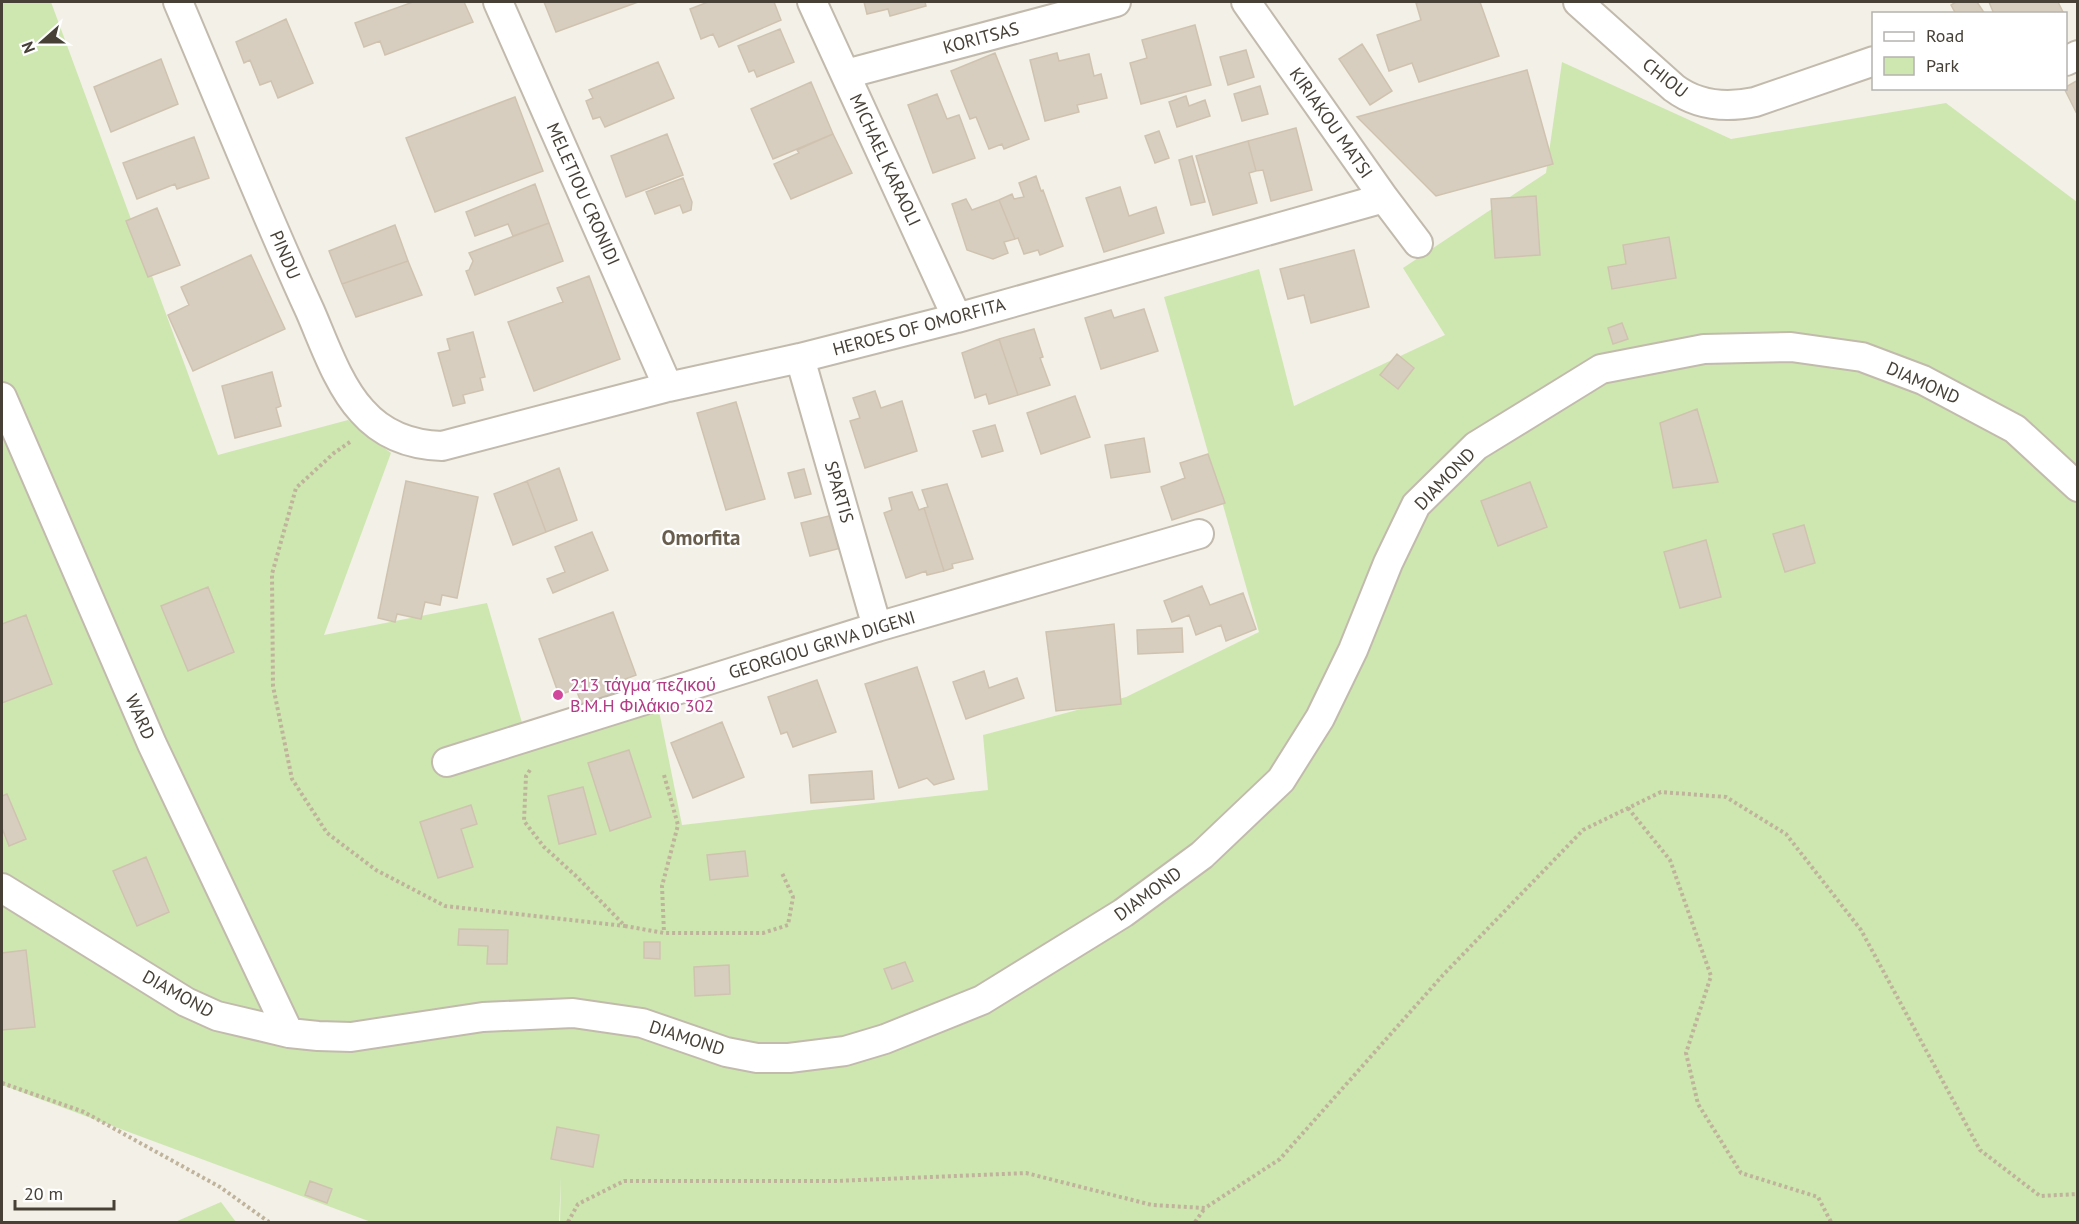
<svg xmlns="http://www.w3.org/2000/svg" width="2079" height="1224" font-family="'PT Sans',sans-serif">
<rect width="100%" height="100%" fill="#f3f0e7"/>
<path fill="#cee7b0" d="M 2,2 L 51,2 L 218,455 L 348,420 L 391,453 L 324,635 L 487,603 L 530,750 L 659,711 L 682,825 L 988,790 L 983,735 L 1126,697 L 1259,632 L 1164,297 L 1259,269 L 1294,406 L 1445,335 L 1403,268 L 1546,173 L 1562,62 L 1731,139 L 1946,103 L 2077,202 L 2077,1222 L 560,1222 L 561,1178 L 559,1222 L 371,1222 L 2,1085 Z
M 221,1202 L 236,1222 L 175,1222 Z"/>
<path fill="#d8cebf" stroke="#cfc3b0" stroke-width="1.5" d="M 413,2 L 464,2 L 473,22 L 385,55 L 380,41 L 364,47 L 355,23 Z
M 544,2 L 638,2 L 556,32 Z
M 708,2 L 774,2 L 781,20 L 719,47 L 713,34 L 701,39 L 690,9 Z
M 864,2 L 925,2 L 926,6 L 890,16 L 888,9 L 867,14 Z
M 1419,2 L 1480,2 L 1499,56 L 1419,82 L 1412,63 L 1389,71 L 1377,35 L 1421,20 L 1416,3 Z
M 1956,2 L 1977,2 L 1985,14 L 1956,14 L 1951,5 Z
M 1989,2 L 2058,2 L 2064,14 L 1994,14 Z
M 286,19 L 313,83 L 278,98 L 271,81 L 260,85 L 250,60 L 244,63 L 236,42 Z
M 1195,25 L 1211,85 L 1141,104 L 1130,63 L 1147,58 L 1142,40 Z
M 780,29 L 794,62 L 757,77 L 754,70 L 749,72 L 738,46 Z
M 1362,44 L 1392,91 L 1370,105 L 1339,59 Z
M 1246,50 L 1254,77 L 1228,85 L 1220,57 Z
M 995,53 L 1029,139 L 1004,149 L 1002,144 L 989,149 L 976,117 L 970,119 L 951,71 Z
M 1057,53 L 1059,61 L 1089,54 L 1094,76 L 1101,74 L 1107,98 L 1077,105 L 1079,112 L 1045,121 L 1030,60 Z
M 161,59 L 178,104 L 111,132 L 94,87 Z
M 658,62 L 674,98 L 605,127 L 600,117 L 593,119 L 586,101 L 593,98 L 589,90 Z
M 1527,70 L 1553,164 L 1436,196 L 1357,117 Z
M 2078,80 L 2078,116 L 2064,88 Z
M 811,82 L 833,134 L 773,159 L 751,109 Z
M 1260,86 L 1268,114 L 1242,121 L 1234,94 Z
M 937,94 L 947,119 L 959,115 L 975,158 L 933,173 L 908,105 Z
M 1186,96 L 1189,106 L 1205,100 L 1210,116 L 1177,127 L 1169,102 Z
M 515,97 L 543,171 L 435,212 L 406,138 Z
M 1296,128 L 1312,190 L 1271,201 L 1263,170 L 1256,171 L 1248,141 Z
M 1159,131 L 1169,158 L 1155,163 L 1145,136 Z
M 667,134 L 683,175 L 626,197 L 611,156 Z
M 833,134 L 852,173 L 791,199 L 774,164 L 799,153 L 797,150 Z
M 194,137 L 209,178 L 177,189 L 175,184 L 137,199 L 123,163 Z
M 1248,141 L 1256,171 L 1249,173 L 1257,203 L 1213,215 L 1196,156 Z
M 1192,156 L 1205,202 L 1191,205 L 1179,160 Z
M 1036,176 L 1041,191 L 1043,190 L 1063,246 L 1040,255 L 1038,250 L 1024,254 L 1018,238 L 1015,239 L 999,200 L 1012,194 L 1014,199 L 1024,197 L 1019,183 Z
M 683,178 L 692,202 L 691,210 L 683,213 L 680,205 L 655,214 L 646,192 Z
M 535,184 L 549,223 L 513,236 L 508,224 L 475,236 L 466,212 Z
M 1120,187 L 1129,216 L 1156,207 L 1164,233 L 1104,252 L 1086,198 Z
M 1536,196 L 1540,255 L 1495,258 L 1491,199 Z
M 966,199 L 972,210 L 999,200 L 1015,239 L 1004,242 L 1008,253 L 993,259 L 967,250 L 952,204 Z
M 157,208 L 180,265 L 148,277 L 126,221 Z
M 549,223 L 563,261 L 475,295 L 466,271 L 469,270 L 473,261 L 469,253 Z
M 395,225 L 408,261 L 342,284 L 329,251 Z
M 1669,237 L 1676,278 L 1612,289 L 1608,267 L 1626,264 L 1623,245 Z
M 1354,250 L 1369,307 L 1311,323 L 1304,295 L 1288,299 L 1280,269 Z
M 251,255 L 285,329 L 193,371 L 168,315 L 189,305 L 181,287 Z
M 408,261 L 422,295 L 356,317 L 342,284 Z
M 589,276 L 620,359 L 534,391 L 508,322 L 563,302 L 557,288 Z
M 1144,309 L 1158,351 L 1101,369 L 1085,318 L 1111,310 L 1114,318 Z
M 1622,323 L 1628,339 L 1613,344 L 1608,328 Z
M 1034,329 L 1043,357 L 1040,358 L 1050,385 L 1018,395 L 999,339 Z
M 473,332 L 485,377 L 480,378 L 483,390 L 463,395 L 465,403 L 453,406 L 438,353 L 450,350 L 447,339 Z
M 999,339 L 1018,395 L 989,404 L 986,394 L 975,398 L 962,353 Z
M 1397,354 L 1414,368 L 1398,389 L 1380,375 Z
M 272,372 L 281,406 L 276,408 L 281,426 L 235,438 L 222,386 Z
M 875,391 L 881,408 L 902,401 L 917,451 L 865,468 L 850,421 L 860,418 L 853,398 Z
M 1075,396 L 1090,437 L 1041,454 L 1027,413 Z
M 736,402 L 765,499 L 726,510 L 697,413 Z
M 1697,409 L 1718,482 L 1673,488 L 1660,423 Z
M 995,425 L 1003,451 L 982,457 L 973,431 Z
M 1144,438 L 1150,472 L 1111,478 L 1105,445 Z
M 1208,454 L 1225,503 L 1172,520 L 1161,487 L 1185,478 L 1180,463 Z
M 559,468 L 577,520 L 546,532 L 527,481 Z
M 804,469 L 811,494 L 795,498 L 788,473 Z
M 406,481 L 478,497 L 457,598 L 442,595 L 440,605 L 425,602 L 421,619 L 397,614 L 395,622 L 378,618 Z
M 527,481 L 546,532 L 513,545 L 494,494 Z
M 1530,482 L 1547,527 L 1498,546 L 1481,501 Z
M 947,484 L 973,559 L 952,564 L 953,568 L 944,571 L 924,508 L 928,507 L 922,490 Z
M 912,492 L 919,510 L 924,508 L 944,571 L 927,575 L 926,571 L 906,578 L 884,513 L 892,510 L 889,498 Z
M 833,515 L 841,548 L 810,556 L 801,523 Z
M 1804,525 L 1815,563 L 1785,572 L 1773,534 Z
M 592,532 L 608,570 L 553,593 L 547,579 L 565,572 L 555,547 Z
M 1706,540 L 1721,597 L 1680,608 L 1664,552 Z
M 1202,586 L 1210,605 L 1243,593 L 1256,629 L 1226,641 L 1221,625 L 1196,635 L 1189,615 L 1172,622 L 1164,601 Z
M 208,587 L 234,652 L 188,671 L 161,606 Z
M 613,612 L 636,675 L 615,683 L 619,691 L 582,705 L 576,689 L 559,695 L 539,639 Z
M 26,615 L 52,684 L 2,703 L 2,624 Z
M 1114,624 L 1121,704 L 1056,711 L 1046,632 Z
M 1182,628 L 1183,652 L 1138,654 L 1137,630 Z
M 917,667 L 954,779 L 934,785 L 927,778 L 899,788 L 865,684 Z
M 984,671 L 989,688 L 1017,678 L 1024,698 L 966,719 L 953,682 Z
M 817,680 L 836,732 L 793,747 L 787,732 L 781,734 L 768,697 Z
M 722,722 L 744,777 L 693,798 L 671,743 Z
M 629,750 L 651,817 L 610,831 L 588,763 Z
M 872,771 L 874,799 L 811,803 L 809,775 Z
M 583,787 L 596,834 L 559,844 L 548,796 Z
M 7,794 L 26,839 L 9,846 L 2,828 L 2,796 Z
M 471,805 L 477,824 L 461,829 L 473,867 L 438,878 L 420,822 Z
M 745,851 L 748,876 L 710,880 L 707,855 Z
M 146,857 L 169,912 L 137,926 L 113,871 Z
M 459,929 L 508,930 L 507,964 L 487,964 L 488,946 L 458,945 Z
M 644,942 L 660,942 L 660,959 L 644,958 Z
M 26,950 L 35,1027 L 2,1030 L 2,953 Z
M 905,962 L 913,981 L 892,989 L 884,969 Z
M 729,965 L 730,994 L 695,996 L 694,967 Z
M 557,1127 L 599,1135 L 593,1167 L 551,1159 Z
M 310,1181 L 332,1189 L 327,1203 L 305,1195 Z"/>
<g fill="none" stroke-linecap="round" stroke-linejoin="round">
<g stroke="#c2baad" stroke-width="32">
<path id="minor" d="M 178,2 C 222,105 263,209 310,311 C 324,343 338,385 362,411 C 383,435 411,445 442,446 L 668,387 L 800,358 L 957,318 L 1384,198
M 498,2 L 668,387
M 812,2 L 957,318
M 1246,2 L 1384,198 L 1418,243
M 1578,2 L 1674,88 C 1698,106 1726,108 1755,102 L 1874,61
M 2066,61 L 2078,55
M 846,74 L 1116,2
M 800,358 L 877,627
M 2,397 L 152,744 L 289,1033
M 447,762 L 877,627 L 1199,534
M 2,888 L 186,1002 L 217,1016 L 289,1033 L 318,1036 L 351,1037 L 483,1017 L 573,1013 L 642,1023 L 726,1052 L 757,1058 L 789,1058 L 845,1051 L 885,1039 L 982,1000 L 1123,913 L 1202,855 L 1281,780 L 1320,718 L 1353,650 L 1388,563 L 1416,505 L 1476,446 L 1601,369 L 1704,349 L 1791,347 L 1862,357 L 1923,380 L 2015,429 L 2078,487"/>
</g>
<path stroke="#c0b39b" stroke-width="4" stroke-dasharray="3 3" stroke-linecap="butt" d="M 350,442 L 334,453 L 296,488 L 272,574 L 273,686 L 292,779 L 327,833 L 376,870 L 445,906 L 625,926
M 530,770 L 526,776 L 524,821 L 544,847 L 575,875 L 625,926 L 664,933 L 763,933 L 788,925 L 793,897 L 782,873
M 664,775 L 678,825 L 662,886 L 664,933
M 1628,808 L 1670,860 L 1711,976 L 1686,1053 L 1698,1104 L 1741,1173 L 1818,1197 L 1831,1222
M 2,1083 L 84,1112 L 220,1187 L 269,1222
M 568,1222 L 578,1204 L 624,1181 L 837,1181 L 1026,1173 L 1152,1205 L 1205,1208 L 1280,1159 L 1443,975 L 1583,830 L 1661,792 L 1726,797 L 1786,834 L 1861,930 L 1980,1150 L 2040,1196 L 2078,1194
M 1195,1222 L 1205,1208"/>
<use href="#minor" stroke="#fff" stroke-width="28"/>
</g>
<circle fill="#d1479c" stroke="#fff" stroke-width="2" cx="558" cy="695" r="6"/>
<g text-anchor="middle" stroke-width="4.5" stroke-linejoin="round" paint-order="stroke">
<g font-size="18" fill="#464036" stroke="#fff">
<text transform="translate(981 38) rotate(-15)" y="6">KORITSAS</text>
<text transform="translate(1665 78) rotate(38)" y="6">CHIOU</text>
<text transform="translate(1331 123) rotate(55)" y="6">KIRIAKOU MATSI</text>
<text transform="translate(885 160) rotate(65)" y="6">MICHAEL KARAOLI</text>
<text transform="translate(583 194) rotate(66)" y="6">MELETIOU CRONIDI</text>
<text transform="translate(285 255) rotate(67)" y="6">PINDU</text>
<text transform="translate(919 327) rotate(-15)" y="6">HEROES OF OMORFITA</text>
<text transform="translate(1923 383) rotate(24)" y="6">DIAMOND</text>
<text transform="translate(1445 479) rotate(-46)" y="6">DIAMOND</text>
<text transform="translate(839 492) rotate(74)" y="6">SPARTIS</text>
<text transform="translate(822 645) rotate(-17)" y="6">GEORGIOU GRIVA DIGENI</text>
<text transform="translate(140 717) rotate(66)" y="6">WARD</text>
<text transform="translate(1148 894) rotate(-36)" y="6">DIAMOND</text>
<text transform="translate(178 994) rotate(29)" y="6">DIAMOND</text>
<text transform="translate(687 1038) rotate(18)" y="6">DIAMOND</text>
</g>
<g font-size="18" fill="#b23c85" stroke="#fff" text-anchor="start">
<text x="570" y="691">213 τάγμα πεζικού<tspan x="570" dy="21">B.M.H Φιλάκιο 302</tspan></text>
</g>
<g font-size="21" font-weight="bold" fill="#695e4d" stroke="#fff">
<text x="701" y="545">Omorfita</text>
</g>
</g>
<rect width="2079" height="1224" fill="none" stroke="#464036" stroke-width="6"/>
<rect x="1872" y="12" width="195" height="78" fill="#ffffff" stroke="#b5b3af" stroke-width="1.5"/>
<rect x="1884" y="32" width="30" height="9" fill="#ffffff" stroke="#b5b3af" stroke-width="1.5"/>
<text x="1926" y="42" font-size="18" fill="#464036">Road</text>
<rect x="1884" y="57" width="30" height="18" fill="#cee7b0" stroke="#b5b3af" stroke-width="1.5"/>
<text x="1926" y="72" font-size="18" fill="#464036">Park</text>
<g transform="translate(42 42) rotate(249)" stroke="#ffffff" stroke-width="4.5" paint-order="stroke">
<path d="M0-4.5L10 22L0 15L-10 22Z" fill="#464036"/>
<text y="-9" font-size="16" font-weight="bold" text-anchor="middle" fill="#464036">N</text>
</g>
<path d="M15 1200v9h99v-9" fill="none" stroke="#464036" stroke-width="3"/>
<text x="24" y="1200" font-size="18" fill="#464036" stroke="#ffffff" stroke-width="4.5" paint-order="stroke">20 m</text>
</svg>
